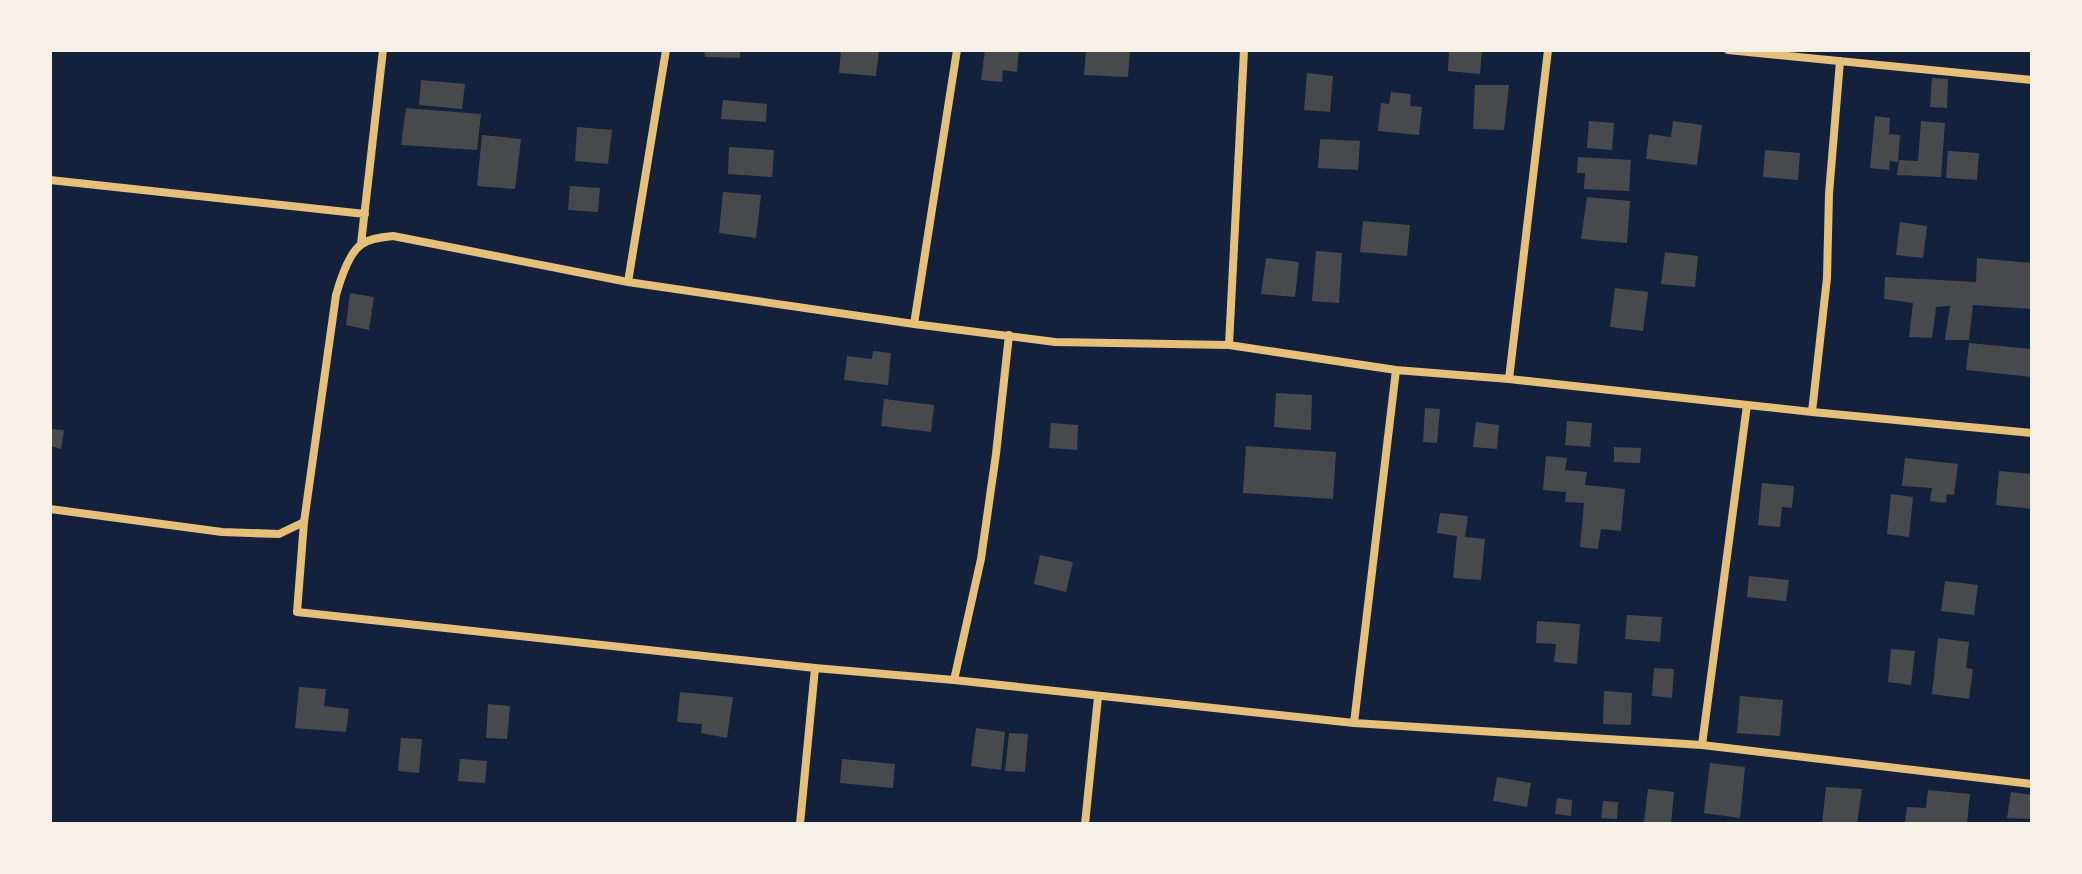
<svg xmlns="http://www.w3.org/2000/svg" width="2082" height="874" font-family="'Noto Sans',sans-serif">
<rect width="100%" height="100%" fill="#14213d"/>
<path fill="#48494c" d="M 704,50 L 740,50 L 740,58 L 705,57 Z
M 841,50 L 879,50 L 876,76 L 839,73 Z
M 985,50 L 1019,50 L 1017,72 L 1003,70 L 1002,82 L 981,80 Z
M 1086,50 L 1130,50 L 1128,77 L 1084,75 Z
M 1449,50 L 1482,50 L 1480,74 L 1448,71 Z
M 1307,73 L 1333,76 L 1330,112 L 1304,110 Z
M 1932,78 L 1948,79 L 1947,108 L 1930,107 Z
M 421,80 L 465,84 L 462,109 L 419,105 Z
M 1475,85 L 1509,85 L 1504,130 L 1473,129 Z
M 1391,92 L 1411,94 L 1410,106 L 1422,107 L 1419,135 L 1378,131 L 1381,103 L 1389,104 Z
M 723,100 L 767,104 L 766,122 L 721,119 Z
M 406,108 L 481,114 L 477,150 L 401,145 Z
M 1875,116 L 1890,118 L 1889,134 L 1900,135 L 1898,162 L 1890,161 L 1889,170 L 1870,168 Z
M 1589,121 L 1614,123 L 1612,150 L 1587,148 Z
M 1673,121 L 1702,125 L 1697,165 L 1646,159 L 1649,134 L 1671,137 Z
M 1921,121 L 1945,123 L 1941,177 L 1897,175 L 1899,160 L 1918,161 Z
M 577,127 L 612,130 L 608,164 L 575,161 Z
M 482,135 L 521,139 L 515,189 L 477,186 Z
M 1320,139 L 1360,141 L 1358,170 L 1318,168 Z
M 729,147 L 774,150 L 772,177 L 728,174 Z
M 1765,150 L 1800,153 L 1798,180 L 1763,177 Z
M 1948,151 L 1979,153 L 1977,180 L 1946,178 Z
M 1578,157 L 1631,160 L 1629,191 L 1584,189 L 1585,173 L 1577,173 Z
M 570,186 L 600,188 L 598,212 L 568,210 Z
M 723,192 L 761,195 L 756,238 L 719,233 Z
M 1587,197 L 1630,201 L 1627,243 L 1581,239 Z
M 1363,221 L 1410,225 L 1407,256 L 1360,252 Z
M 1900,222 L 1927,226 L 1923,258 L 1896,255 Z
M 1316,251 L 1342,253 L 1339,303 L 1312,301 Z
M 1665,252 L 1698,256 L 1695,287 L 1661,284 Z
M 1266,258 L 1299,262 L 1295,297 L 1261,294 Z
M 1977,258 L 2032,263 L 2032,309 L 1973,305 L 1969,340 L 1945,340 L 1950,306 L 1936,307 L 1932,338 L 1909,337 L 1913,303 L 1884,299 L 1885,277 L 1976,282 Z
M 1615,288 L 1648,292 L 1643,331 L 1610,327 Z
M 350,293 L 374,297 L 369,330 L 346,325 Z
M 1969,343 L 2032,349 L 2032,377 L 1966,370 Z
M 873,351 L 891,353 L 888,385 L 844,380 L 847,356 L 872,359 Z
M 1276,393 L 1312,395 L 1311,430 L 1274,427 Z
M 884,399 L 934,405 L 931,432 L 881,426 Z
M 1425,408 L 1440,409 L 1437,443 L 1423,442 Z
M 1567,421 L 1592,423 L 1590,447 L 1565,445 Z
M 1476,422 L 1499,425 L 1497,449 L 1473,447 Z
M 1051,423 L 1078,425 L 1077,450 L 1049,448 Z
M 51,429 L 64,430 L 61,449 L 50,446 Z
M 1246,446 L 1336,452 L 1333,499 L 1243,493 Z
M 1614,447 L 1641,448 L 1640,463 L 1614,462 Z
M 1546,456 L 1567,458 L 1565,470 L 1587,472 L 1585,485 L 1625,489 L 1621,531 L 1601,529 L 1598,549 L 1580,547 L 1584,503 L 1565,502 L 1566,492 L 1543,490 Z
M 1905,458 L 1958,464 L 1954,495 L 1947,494 L 1946,503 L 1930,501 L 1932,488 L 1902,486 Z
M 1999,471 L 2032,474 L 2032,509 L 1996,505 Z
M 1762,483 L 1794,486 L 1792,508 L 1782,507 L 1780,527 L 1758,525 Z
M 1891,494 L 1913,497 L 1909,537 L 1887,534 Z
M 1440,513 L 1468,516 L 1465,537 L 1485,539 L 1481,580 L 1453,578 L 1457,536 L 1437,533 Z
M 1040,555 L 1073,562 L 1066,592 L 1034,584 Z
M 1749,576 L 1789,580 L 1786,601 L 1747,597 Z
M 1945,581 L 1978,585 L 1974,615 L 1941,611 Z
M 1627,615 L 1662,617 L 1660,642 L 1625,639 Z
M 1537,621 L 1580,624 L 1577,664 L 1554,662 L 1556,644 L 1536,643 Z
M 1938,638 L 1969,642 L 1966,668 L 1973,669 L 1969,699 L 1932,694 Z
M 1891,649 L 1915,651 L 1911,685 L 1888,682 Z
M 1654,668 L 1674,669 L 1672,698 L 1652,696 Z
M 299,687 L 326,689 L 324,706 L 349,709 L 346,732 L 295,728 Z
M 1604,691 L 1632,693 L 1631,725 L 1603,724 Z
M 680,692 L 733,697 L 727,738 L 701,733 L 702,724 L 677,722 Z
M 1740,696 L 1783,700 L 1780,736 L 1737,733 Z
M 488,704 L 510,706 L 507,739 L 486,738 Z
M 976,728 L 1005,732 L 1001,770 L 971,766 Z
M 1009,733 L 1028,734 L 1025,772 L 1005,771 Z
M 401,738 L 422,739 L 419,773 L 398,771 Z
M 460,759 L 487,761 L 485,783 L 458,781 Z
M 842,759 L 895,764 L 893,788 L 840,783 Z
M 1710,763 L 1745,767 L 1740,818 L 1704,813 Z
M 1497,777 L 1531,783 L 1527,807 L 1493,801 Z
M 1826,787 L 1862,789 L 1857,824 L 1822,824 Z
M 1648,789 L 1674,792 L 1671,824 L 1644,822 Z
M 1928,790 L 1970,794 L 1967,824 L 1905,823 L 1907,807 L 1926,808 Z
M 2011,792 L 2032,795 L 2030,819 L 2007,818 Z
M 1557,798 L 1572,800 L 1571,816 L 1555,814 Z
M 1603,801 L 1618,802 L 1617,819 L 1601,818 Z"/>
<g fill="none" stroke-linecap="round" stroke-linejoin="round">
<path stroke="#e5c07b" stroke-width="8" d="M 1728,50 L 2032,80
M 50,180 L 365,214
M 361,244 L 383,50
M 628,282 L 666,50
M 914,324 L 957,50
M 1229,345 L 1244,50
M 1509,379 L 1548,50
M 1812,412 L 1827,278 L 1829,194 L 1840,61
M 2032,433 L 1812,412 L 1509,379 L 1396,370 L 1229,345 L 1055,342 L 914,324 L 628,282 L 393,236 C 383,237 370,238 362,244 C 349,252 340,281 336,295 L 304,522 L 297,612 L 815,668 L 954,680 L 1354,723 L 1702,745 L 2032,784
M 50,509 L 222,532 L 279,534 L 304,522
M 954,680 L 981,559 L 996,454 L 1009,335
M 1354,723 L 1396,370
M 1702,745 L 1747,405
M 800,824 L 815,668
M 1085,824 L 1098,697"/>
</g>
<rect width="2082" height="874" fill="none" stroke="#f6f1e7" stroke-width="104"/>
</svg>
